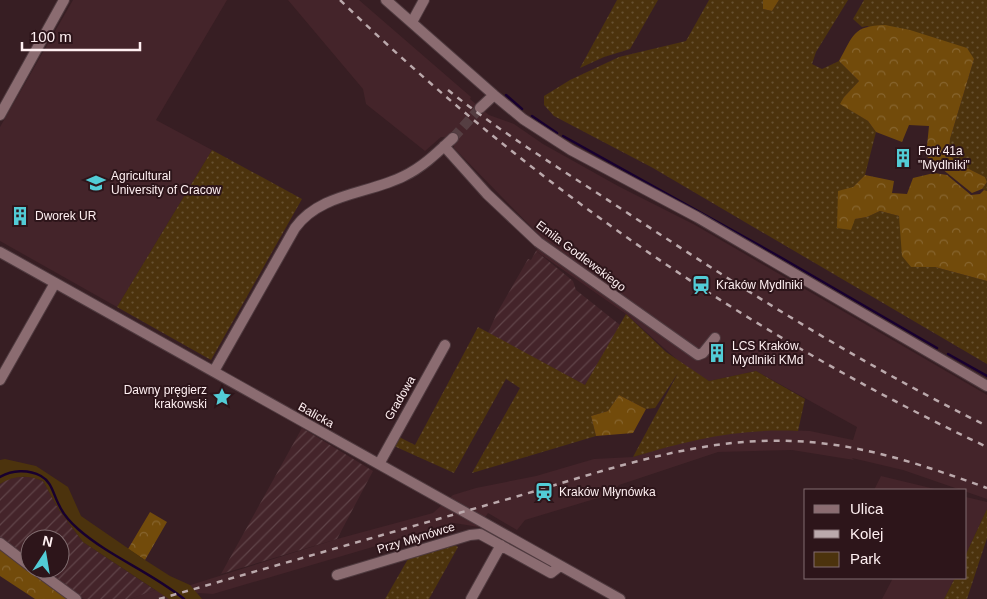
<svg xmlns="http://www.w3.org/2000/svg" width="987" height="599" font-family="Arial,sans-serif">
<defs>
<pattern id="industrial-furrows" width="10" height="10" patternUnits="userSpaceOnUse" patternTransform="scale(1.25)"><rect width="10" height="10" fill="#44242a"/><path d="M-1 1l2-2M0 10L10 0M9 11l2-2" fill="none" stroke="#604449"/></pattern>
<pattern id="grass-dots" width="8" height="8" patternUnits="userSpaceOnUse" patternTransform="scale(1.25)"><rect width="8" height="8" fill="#4c330d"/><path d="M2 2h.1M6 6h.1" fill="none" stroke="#675131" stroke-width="1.8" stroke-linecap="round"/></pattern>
<pattern id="forest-crowns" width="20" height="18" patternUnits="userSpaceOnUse" patternTransform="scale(1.25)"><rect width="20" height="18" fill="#724b0b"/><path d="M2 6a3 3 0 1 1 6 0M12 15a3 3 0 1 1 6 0" fill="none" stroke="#87652f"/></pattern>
</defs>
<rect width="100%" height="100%" fill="#371e23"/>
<path fill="#44242a" d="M 73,0 L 227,0 L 156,120 L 212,150 L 117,307 L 0,241 L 0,127 Z
M 288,0 L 359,0 L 471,97 L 470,99 L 489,115 L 514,124 L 543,144 L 618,186 L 695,225 L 987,395 L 987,499 L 903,470 L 852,458 L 854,460 L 792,450 L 718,452 L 619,485 L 611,494 L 525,520 L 517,530 L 488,513 L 479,527 L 454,523 L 213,594 L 199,593 L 181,599 L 130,599 L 155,590 L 165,593 L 337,539 L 433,513 L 453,495 L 476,488 L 536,476 L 594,459 L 633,457 L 672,445 L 718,435 L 763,429 L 810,431 L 853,440 L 857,427 L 756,371 L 709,381 L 683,365 L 626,314 L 536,251 L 543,239 L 454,148 L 453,138 L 441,137 L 425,151 L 366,104 L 363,89 Z
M 881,476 L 939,490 L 874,490 Z
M 966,497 L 987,502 L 987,509 L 966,554 Z
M 893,578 L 955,578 L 944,599 L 882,599 Z"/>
<path fill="url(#industrial-furrows)" d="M 536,251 L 573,281 L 576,290 L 620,325 L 585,385 L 488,333 L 497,313 L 528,259 L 531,260 Z
M 302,428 L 373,471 L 337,539 L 221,574 Z
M 10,477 L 32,477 L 43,481 L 59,510 L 83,542 L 155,590 L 130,599 L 85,599 L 78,597 L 41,569 L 60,569 L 60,539 L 30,539 L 30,561 L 0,538 L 0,484 Z"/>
<path fill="url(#grass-dots)" d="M 617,0 L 658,0 L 630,49 L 604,57 L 580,68 Z
M 709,0 L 763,0 L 763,9 L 772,11 L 779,0 L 848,0 L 816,52 L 812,64 L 822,69 L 839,61 L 859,81 L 844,97 L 841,104 L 868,121 L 876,132 L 865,175 L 853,187 L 855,219 L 867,217 L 880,211 L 899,216 L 911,267 L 935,267 L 987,281 L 987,364 L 653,168 L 554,116 L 544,105 L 544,96 L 570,80 L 619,57 L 686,41 Z
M 864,0 L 987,0 L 987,191 L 982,189 L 987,182 L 985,177 L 957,163 L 949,154 L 950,139 L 974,59 L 867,26 L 862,27 L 853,19 Z
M 212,150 L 302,199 L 211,360 L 117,307 Z
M 626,314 L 666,352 L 709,381 L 756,371 L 805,399 L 798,431 C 741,428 688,440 633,457 L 678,373 L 655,408 L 646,409 L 619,395 L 608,411 L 591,416 L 596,436 L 472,473 L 520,388 L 506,379 L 454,473 L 394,446 L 397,436 L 415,445 L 478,327 L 585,385 Z
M 987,509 L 987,538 L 967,599 L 944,599 L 955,578 L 966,578 L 966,554 Z
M 455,545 L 458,547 L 429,599 L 385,599 L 408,559 Z"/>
<path fill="url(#forest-crowns)" d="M 763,0 L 779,0 L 772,11 L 763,9 Z
M 885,25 L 910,30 L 967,48 L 974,59 L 950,139 L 949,154 L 957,163 L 985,177 L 987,182 L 982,189 L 972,193 L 926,156 L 929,126 L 909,125 L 902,142 L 876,132 L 868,121 L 840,104 L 844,97 L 859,81 L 839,61 C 854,35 852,26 885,25 Z
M 934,173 L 947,175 L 971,195 L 980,194 L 984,190 L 987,191 L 987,281 L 935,267 L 911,267 L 902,256 L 899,216 L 880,211 L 867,217 L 855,219 L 851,230 L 837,228 L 838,191 L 853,187 L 865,175 L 894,181 L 892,193 L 907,194 L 913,178 Z
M 619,395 L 646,409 L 633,433 L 596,436 L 591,416 L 608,411 Z
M 150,512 L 167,522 L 145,560 L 128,549 Z
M 0,549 L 67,599 L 35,599 L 0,576 Z"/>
<path fill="#4c330d" d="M 5,459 L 36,466 L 68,487 L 81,516 L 145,560 L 170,576 L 190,585 L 202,599 L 169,599 L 83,542 L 59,510 L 43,481 C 28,475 14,475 0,484 L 0,460 Z"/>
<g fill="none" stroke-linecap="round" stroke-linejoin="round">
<path stroke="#18002f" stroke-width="2.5" d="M 506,95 L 522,109
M 532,116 L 557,133
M 563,136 L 773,253 L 937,348
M 948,354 L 987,376
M 0,477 C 12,470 28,469 41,476 C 52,482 53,494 59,505 C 63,514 70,522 78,529 C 110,557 151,572 184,599"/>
<path stroke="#553e42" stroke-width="10" stroke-dasharray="10 5" stroke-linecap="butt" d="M 453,138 L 480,108"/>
<g stroke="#4f3a3f" stroke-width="12">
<path id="minor" d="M 386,0 L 494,95 L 523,119 L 571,150 L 697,217 L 987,386
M 412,22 L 424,0
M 480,108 L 494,95
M 0,115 L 64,0
M 444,146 L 487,194 L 538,242 L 698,355 L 703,353 L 715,338
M 0,252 L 620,599
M 214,371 L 295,228 C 320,193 369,194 404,176 C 423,167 438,152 453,138
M 0,380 L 55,283
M 379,464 L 445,345
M 0,543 L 30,566
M 35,569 L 76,599
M 337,575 L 470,535 L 480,534 L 551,573 L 560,566
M 471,599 L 501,545"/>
</g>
<use href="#minor" stroke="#8b6c71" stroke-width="10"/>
<path stroke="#bba9ac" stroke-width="2.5" stroke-dasharray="6 6" stroke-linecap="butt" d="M 340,0 C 530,184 748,334 987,447
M 448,90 C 504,135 566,172 626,212 C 744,290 859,363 987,426
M 159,599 C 278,565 396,531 515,497 C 604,471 697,437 791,441 C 860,443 923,465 987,488"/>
</g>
<defs>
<g id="building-bare" transform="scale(1.5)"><path d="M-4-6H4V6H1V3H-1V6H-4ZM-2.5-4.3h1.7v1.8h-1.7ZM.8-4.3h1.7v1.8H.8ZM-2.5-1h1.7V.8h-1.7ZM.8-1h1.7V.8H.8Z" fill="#52ccd6" stroke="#2d151a" stroke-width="2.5" paint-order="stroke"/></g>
<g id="university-bare" transform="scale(1.5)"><path d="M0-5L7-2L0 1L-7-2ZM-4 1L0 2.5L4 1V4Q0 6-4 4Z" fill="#52ccd6" stroke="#2d151a" stroke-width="2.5" paint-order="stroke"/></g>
<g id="station-bare" transform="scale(1.5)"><path d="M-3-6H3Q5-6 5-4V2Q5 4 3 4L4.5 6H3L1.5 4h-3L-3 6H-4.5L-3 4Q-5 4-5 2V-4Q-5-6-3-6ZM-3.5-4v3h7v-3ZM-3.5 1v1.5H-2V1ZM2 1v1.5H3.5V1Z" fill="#52ccd6" stroke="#2d151a" stroke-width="2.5" paint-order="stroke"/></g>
<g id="sight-bare" transform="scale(1.5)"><path d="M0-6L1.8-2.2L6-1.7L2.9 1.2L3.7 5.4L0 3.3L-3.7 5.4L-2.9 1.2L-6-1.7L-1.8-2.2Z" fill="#52ccd6" stroke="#2d151a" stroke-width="2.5" paint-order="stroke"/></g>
</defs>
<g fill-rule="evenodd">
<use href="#building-bare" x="903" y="158"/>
<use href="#university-bare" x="96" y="183"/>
<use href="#building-bare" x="20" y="216"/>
<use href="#station-bare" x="701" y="285"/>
<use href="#building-bare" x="717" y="353"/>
<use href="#sight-bare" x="222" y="397"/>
<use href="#station-bare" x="544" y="492"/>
</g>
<g text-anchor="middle" stroke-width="4" stroke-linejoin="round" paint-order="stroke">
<g font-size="12" fill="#fff0f2" stroke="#2d151a" text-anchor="start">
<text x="918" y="155">Fort 41a<tspan x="918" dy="14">"Mydlniki"</tspan></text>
<text x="111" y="180">Agricultural<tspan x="111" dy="14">University of Cracow</tspan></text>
<text x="35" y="220">Dworek UR</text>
<text x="716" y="289">Kraków Mydlniki</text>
<text x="732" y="350">LCS Kraków<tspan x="732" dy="14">Mydlniki KMd</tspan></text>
<text x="207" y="394" text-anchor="end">Dawny pręgierz<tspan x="207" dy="14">krakowski</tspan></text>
<text x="559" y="496">Kraków Młynówka</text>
</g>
<g font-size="12" fill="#fff0f2" stroke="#2d151a">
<text transform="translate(581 256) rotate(37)" y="4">Emila Godlewskiego</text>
<text transform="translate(400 398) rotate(-60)" y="4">Gradowa</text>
<text transform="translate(316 415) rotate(29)" y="4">Balicka</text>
<text transform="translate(416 538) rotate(-17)" y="4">Przy Młynówce</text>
</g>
</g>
<rect x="804" y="489" width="162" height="90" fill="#2d151a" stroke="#816d70"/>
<rect x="814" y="505" width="25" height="8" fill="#8b6c71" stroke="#816d70"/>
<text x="850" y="514" font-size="15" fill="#fff0f2">Ulica</text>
<rect x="814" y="530" width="25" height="8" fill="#bba9ac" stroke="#816d70"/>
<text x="850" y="539" font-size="15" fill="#fff0f2">Kolej</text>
<rect x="814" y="552" width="25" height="15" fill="#4c330d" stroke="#816d70"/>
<text x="850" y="564" font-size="15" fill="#fff0f2">Park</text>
<g transform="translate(45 554) rotate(12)"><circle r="24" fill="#2d151a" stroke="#816d70"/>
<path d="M0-4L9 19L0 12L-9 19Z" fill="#52ccd6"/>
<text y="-8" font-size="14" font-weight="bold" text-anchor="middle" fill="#fff0f2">N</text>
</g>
<path d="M22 42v8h118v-8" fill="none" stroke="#fff0f2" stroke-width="2.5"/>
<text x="30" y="42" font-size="15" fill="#fff0f2" stroke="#2d151a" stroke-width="4" paint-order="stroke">100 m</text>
</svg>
